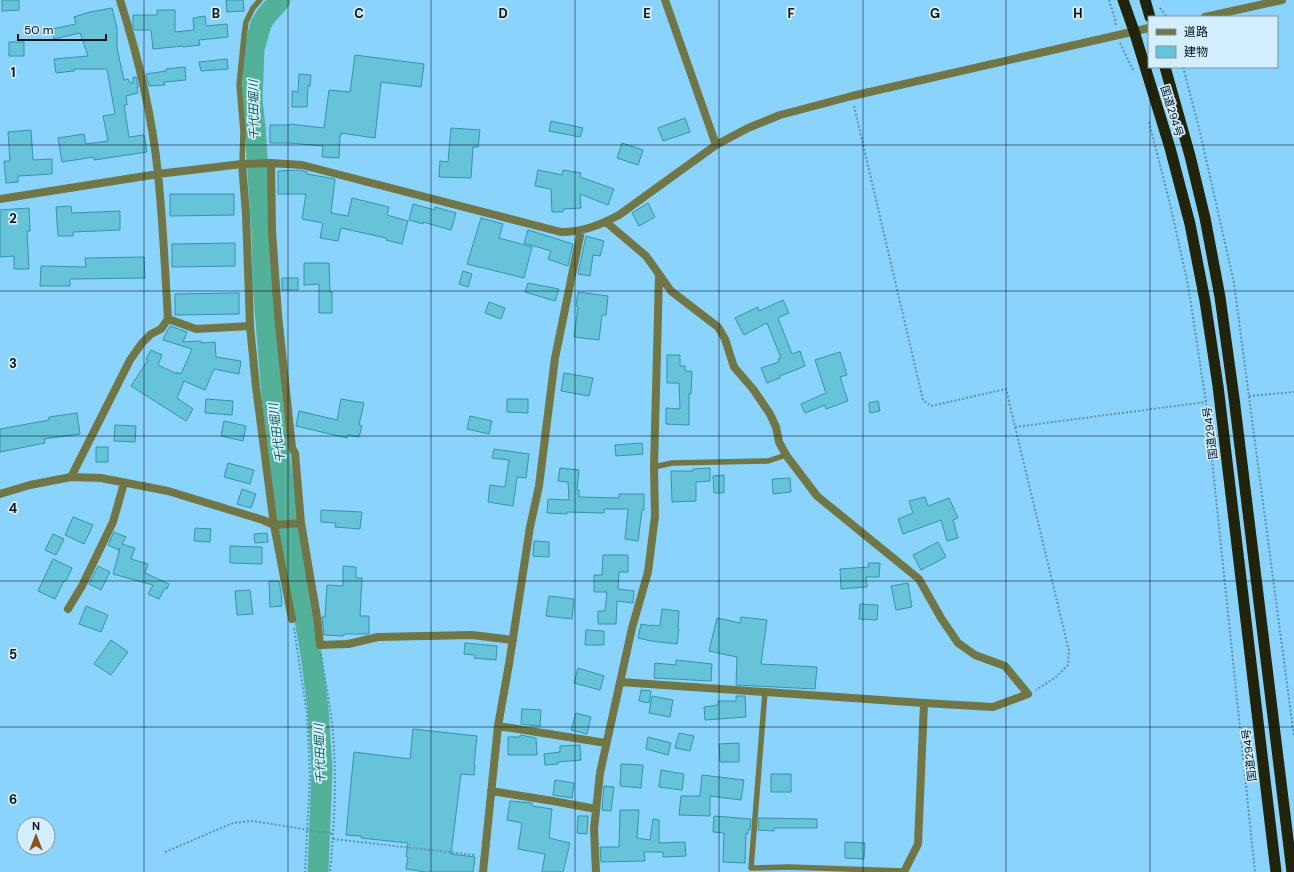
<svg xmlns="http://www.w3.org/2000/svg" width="1294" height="872" font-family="'DM Sans','Noto Sans JP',sans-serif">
<rect width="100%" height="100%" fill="#8ad3fd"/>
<path fill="#53b099" stroke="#3a8073" d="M 316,845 L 324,845 L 322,872 L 314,872 Z"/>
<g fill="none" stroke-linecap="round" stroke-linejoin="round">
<path stroke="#53b099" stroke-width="21" d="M 280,0 L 266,16 L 261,24 L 254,49 L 252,100 L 255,127 L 262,234 L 263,284 L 273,407 L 289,527 L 311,654 L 318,709 L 322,769 L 318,872"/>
</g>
<path fill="#66c3d9" stroke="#3294a9" d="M 2,0 L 19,0 L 19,10 L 2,11 Z
M 226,0 L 243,0 L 244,11 L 227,12 Z
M 112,8 L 117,28 L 117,48 L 124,80 L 128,79 L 130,83 L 133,83 L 133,77 L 136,77 L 138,87 L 137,87 L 138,93 L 126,96 L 127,105 L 124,105 L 129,137 L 144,135 L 147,152 L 94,160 L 94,157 L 62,162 L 58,138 L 84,134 L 86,144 L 108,141 L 103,116 L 115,114 L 107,69 L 74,69 L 74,71 L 56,73 L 54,59 L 88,56 L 80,33 L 54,39 L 52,29 L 76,24 L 74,17 L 90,12 Z
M 157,10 L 175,10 L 175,32 L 194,30 L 193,18 L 205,16 L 206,26 L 227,24 L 228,37 L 199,40 L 200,45 L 183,47 L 183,46 L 153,49 L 151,30 L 135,30 L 133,25 L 133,15 L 157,15 Z
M 9,42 L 24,42 L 24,56 L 9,56 Z
M 355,55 L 424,64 L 421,87 L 381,82 L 375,138 L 341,133 L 341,136 L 340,136 L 339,158 L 322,157 L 323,146 L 289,143 L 270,143 L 270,125 L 290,125 L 290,124 L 324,128 L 329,90 L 350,92 Z
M 227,59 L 228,69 L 201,71 L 199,62 Z
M 185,67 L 186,80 L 164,82 L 165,85 L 149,86 L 146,74 L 166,71 L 166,69 Z
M 299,74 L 311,75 L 310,86 L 308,86 L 307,107 L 292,107 L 292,91 L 298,92 Z
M 685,118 L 690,132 L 663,141 L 658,128 Z
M 551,121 L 583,128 L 580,137 L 549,131 Z
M 451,128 L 480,130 L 478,147 L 473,147 L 471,178 L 439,177 L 440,161 L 448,162 Z
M 31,130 L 33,160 L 52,159 L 52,174 L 18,176 L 18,182 L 6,183 L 4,161 L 10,161 L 8,132 Z
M 622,143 L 643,150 L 638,165 L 617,158 Z
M 301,170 L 307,172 L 307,174 L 335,179 L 331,213 L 348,216 L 352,198 L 389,207 L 387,215 L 408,221 L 402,244 L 386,240 L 386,238 L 341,228 L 338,241 L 320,238 L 323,223 L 302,219 L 306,194 L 278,194 L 278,171 Z
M 538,170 L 562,175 L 563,170 L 581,173 L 580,177 L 614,189 L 608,205 L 580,194 L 581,208 L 563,209 L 563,212 L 552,212 L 551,189 L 535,186 Z
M 170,194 L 234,194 L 234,215 L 170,216 Z
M 648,203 L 655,217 L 639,226 L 632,213 Z
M 413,204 L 435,210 L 435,207 L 456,213 L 451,230 L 423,222 L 423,224 L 409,220 Z
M 71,206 L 72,213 L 120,211 L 120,230 L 73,232 L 73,236 L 58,236 L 56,207 Z
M 29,208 L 30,231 L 27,231 L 29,269 L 14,269 L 14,256 L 0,257 L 0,210 Z
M 481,218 L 503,224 L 499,238 L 532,247 L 524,278 L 467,264 Z
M 528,230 L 573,244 L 568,266 L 548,259 L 551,251 L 524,243 Z
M 586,236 L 604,241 L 600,256 L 593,255 L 590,276 L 578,274 Z
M 235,243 L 235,266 L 172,267 L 172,244 Z
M 144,257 L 145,278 L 70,279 L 70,286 L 40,286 L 41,266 L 86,267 L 85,258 Z
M 304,263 L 329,263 L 330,292 L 332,292 L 332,313 L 319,313 L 319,284 L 304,285 Z
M 463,271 L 472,274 L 468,287 L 459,284 Z
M 282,278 L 298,278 L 298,290 L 282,290 Z
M 528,283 L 559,289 L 555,301 L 525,292 Z
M 578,292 L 608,296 L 606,315 L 602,315 L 599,340 L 574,337 L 578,307 L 576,306 Z
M 239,293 L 239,314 L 175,315 L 175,294 Z
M 783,300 L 789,313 L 778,318 L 792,354 L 800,351 L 805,366 L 780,376 L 780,378 L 767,383 L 761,368 L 779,362 L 778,359 L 781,358 L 767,323 L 744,335 L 735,318 L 758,307 L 759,311 Z
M 489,302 L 505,308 L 501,319 L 485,313 Z
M 170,326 L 187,332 L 183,342 L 201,341 L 201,343 L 215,342 L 216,357 L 241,361 L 239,374 L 214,369 L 205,390 L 184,381 L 177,398 L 193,409 L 186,421 L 131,386 L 148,360 L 146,359 L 151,350 L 162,355 L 158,365 L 177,374 L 177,372 L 181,374 L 192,349 L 163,340 L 167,331 Z
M 840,352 L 847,375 L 840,377 L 848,401 L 826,409 L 825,405 L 805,413 L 801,404 L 826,393 L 815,360 Z
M 667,355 L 680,355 L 680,366 L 685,366 L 685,371 L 692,371 L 691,394 L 689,394 L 689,425 L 666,424 L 666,408 L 680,409 L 679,383 L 667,383 Z
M 564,373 L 593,378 L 589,396 L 561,391 Z
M 206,399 L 233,401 L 232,415 L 205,413 Z
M 341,399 L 364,403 L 359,425 L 362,426 L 359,437 L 348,435 L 347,438 L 296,426 L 299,411 L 337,420 Z
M 507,399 L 528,399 L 528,413 L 507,412 Z
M 878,401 L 880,411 L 870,413 L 869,403 Z
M 77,413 L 80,434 L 44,439 L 45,443 L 0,452 L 0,429 L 49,420 L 49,417 Z
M 470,416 L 492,421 L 489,434 L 467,429 Z
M 224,421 L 246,426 L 243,441 L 221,436 Z
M 115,425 L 136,426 L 135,442 L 114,441 Z
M 642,443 L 643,454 L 616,456 L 615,445 Z
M 96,447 L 108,447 L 108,462 L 96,462 Z
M 494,449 L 529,454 L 526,478 L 517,477 L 513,506 L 488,502 L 490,485 L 505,487 L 509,460 L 492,458 Z
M 228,463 L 254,470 L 250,484 L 224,477 Z
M 560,468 L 579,470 L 577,490 L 579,490 L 579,497 L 619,498 L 619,494 L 644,494 L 644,510 L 642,510 L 638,541 L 625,539 L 628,509 L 604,509 L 604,513 L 567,512 L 567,514 L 547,513 L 548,499 L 569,500 L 568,482 L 558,481 Z
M 710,468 L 710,481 L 696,482 L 696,501 L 672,502 L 671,471 L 693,471 L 693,469 Z
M 724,475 L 724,493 L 714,493 L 713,476 Z
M 790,478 L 791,492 L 773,494 L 772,479 Z
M 242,489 L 256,494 L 251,508 L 237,504 Z
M 925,497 L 928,506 L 949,498 L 958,518 L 953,520 L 958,538 L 947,541 L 941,520 L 903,534 L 898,519 L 913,513 L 909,501 Z
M 321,510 L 362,512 L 360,529 L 335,527 L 336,523 L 321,522 Z
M 73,517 L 93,525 L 84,544 L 65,535 Z
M 195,528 L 211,529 L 210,542 L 194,541 Z
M 114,532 L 126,537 L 122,544 L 135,548 L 131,559 L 148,564 L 145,573 L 169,584 L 167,589 L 165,588 L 159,599 L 148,594 L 153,585 L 113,574 L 120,548 L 119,550 L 108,545 Z
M 267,533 L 268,542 L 255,543 L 254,534 Z
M 53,534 L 64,539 L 56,555 L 45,550 Z
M 534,541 L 549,542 L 549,557 L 533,556 Z
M 938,542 L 946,557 L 921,570 L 913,555 Z
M 230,546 L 262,547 L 262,564 L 230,563 Z
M 603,555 L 628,555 L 628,572 L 619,572 L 618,589 L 634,591 L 633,603 L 617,601 L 616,624 L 598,624 L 598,611 L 605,611 L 607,592 L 594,592 L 594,575 L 602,575 Z
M 53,559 L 72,568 L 66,581 L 64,581 L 55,599 L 38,591 Z
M 868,563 L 880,563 L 879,577 L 866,577 L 867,587 L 841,589 L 840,569 L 869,567 Z
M 98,566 L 110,572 L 101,590 L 89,584 Z
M 343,566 L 356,567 L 356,578 L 362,578 L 360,616 L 369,616 L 369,634 L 344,634 L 344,636 L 324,635 L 322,617 L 325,617 L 327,585 L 343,586 Z
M 269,581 L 279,581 L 281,592 L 282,606 L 270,607 Z
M 908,583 L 912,607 L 896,610 L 891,586 Z
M 250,590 L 253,614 L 237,615 L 235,591 Z
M 549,596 L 574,599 L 572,619 L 546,616 Z
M 860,604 L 878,605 L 877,620 L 859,619 Z
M 86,606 L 108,615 L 101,632 L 79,624 Z
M 662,609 L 679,611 L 678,629 L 679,629 L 677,644 L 651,641 L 638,638 L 641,624 L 651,626 L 651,625 L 660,626 Z
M 741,617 L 767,620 L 761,664 L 817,667 L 815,689 L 736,685 L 737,657 L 709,651 L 717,618 L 740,623 Z
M 586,630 L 604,631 L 604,645 L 585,645 Z
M 111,640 L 128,652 L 111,675 L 94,664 Z
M 465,643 L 497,646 L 496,660 L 474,658 L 475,655 L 464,654 Z
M 676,660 L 712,664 L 711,681 L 654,678 L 655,663 L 676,665 Z
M 578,668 L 604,676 L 600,690 L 574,683 Z
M 641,690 L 651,691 L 649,703 L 639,701 Z
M 652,696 L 673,700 L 670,717 L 649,713 Z
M 736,696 L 745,696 L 746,717 L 705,720 L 704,707 L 718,705 L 718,701 L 736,701 Z
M 522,709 L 541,710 L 540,726 L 536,726 L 521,724 Z
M 576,713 L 591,717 L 587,734 L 571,730 Z
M 413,729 L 477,736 L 474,765 L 475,765 L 474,775 L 461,774 L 451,854 L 475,857 L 473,872 L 426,872 L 406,869 L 408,857 L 406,857 L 408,843 L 361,838 L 361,836 L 346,835 L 354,752 L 410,759 Z
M 679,733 L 694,736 L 690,751 L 675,748 Z
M 520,735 L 536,738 L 537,755 L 508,755 L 508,737 L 520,737 Z
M 648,737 L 671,743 L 668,755 L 646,749 Z
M 739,743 L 739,762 L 720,762 L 719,744 Z
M 580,745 L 581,760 L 558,762 L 558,764 L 545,765 L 544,754 L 560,752 L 560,746 Z
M 621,764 L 643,765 L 641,788 L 620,786 Z
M 661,770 L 684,774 L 682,790 L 659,787 Z
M 771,774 L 791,774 L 791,792 L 771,792 Z
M 702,775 L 744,780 L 741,800 L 710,796 L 710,816 L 679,815 L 681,796 L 700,796 Z
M 555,780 L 574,783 L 572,798 L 553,795 Z
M 604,786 L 614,787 L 611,811 L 602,810 Z
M 510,801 L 532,803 L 532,806 L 552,809 L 549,838 L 570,843 L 563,872 L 542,872 L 545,854 L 518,849 L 522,823 L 507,820 Z
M 620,810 L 639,810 L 637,838 L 650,840 L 653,819 L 659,820 L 659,843 L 685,842 L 686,856 L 663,857 L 663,852 L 644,852 L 645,861 L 601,862 L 600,847 L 619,847 Z
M 578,816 L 588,816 L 587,834 L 577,833 Z
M 714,816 L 751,819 L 750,830 L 748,830 L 748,834 L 746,833 L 745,863 L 723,862 L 724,833 L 713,832 Z
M 759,818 L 817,819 L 817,828 L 774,828 L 774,831 L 758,830 Z
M 845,842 L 865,843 L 864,859 L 845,858 Z"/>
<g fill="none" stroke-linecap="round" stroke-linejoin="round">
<path stroke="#5c92b1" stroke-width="2" stroke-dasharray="2 2" stroke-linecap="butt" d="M 1109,0 L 1115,19 L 1116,26
M 1160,8 L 1167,17
M 1120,43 L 1134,72
M 1183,67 L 1200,132 L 1234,283 L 1294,737
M 854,106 L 923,400 L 931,406 L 1006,389 L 1069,651 L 1068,665 L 1056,677 L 1036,690
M 1149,122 L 1170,204 L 1188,285 L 1206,402 L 1255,872
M 1249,396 L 1294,392
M 1015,427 L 1206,402
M 294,628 L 307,714 L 310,775 L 305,872
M 321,654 C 325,681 331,708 333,735 C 337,781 334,826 330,872
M 333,839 L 475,855
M 165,852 L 233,823 L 253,821 L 334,834"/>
<path stroke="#707645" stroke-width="5.5" d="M 242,164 L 243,131 L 239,85 L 244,36 L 246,22 L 253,8 L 260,0
M 654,467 L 672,463 L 768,461 L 786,455
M 765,692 L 751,868 L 789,867 L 904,871"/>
<path stroke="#707645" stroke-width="8" d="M 120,0 C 138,56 152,115 158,174 C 163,222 165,271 168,319 L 196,329 L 250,326
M 665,0 L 716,145
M 1205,17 L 1282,0
M 271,163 L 272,231 L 278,315 L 292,448 L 295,453 L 301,523 L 317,617 L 320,645 L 348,644 L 378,637 L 472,635 L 513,640
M 242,164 L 246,214 L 250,326 L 256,387 L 274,525 L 292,619
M 0,199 L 158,174 L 242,164 L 271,163 L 302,165 L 561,232 C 583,232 600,225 619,215 L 716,145 L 748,128 L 780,115 L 852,96 L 1149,28
M 606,222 L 646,256 L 671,291 L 718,327 L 725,339 L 734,367 L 753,389 L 770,414 L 776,427 L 779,442 L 786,455 L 817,496 L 919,579 L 941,618 L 958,643 L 975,655 L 1005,666 L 1028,694 L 993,707 L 924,703 L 620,682
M 71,477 L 130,360 L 142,343 L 151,334 L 161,329 L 168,319
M 0,494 L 30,485 L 71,477 L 101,478 L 168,491 L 263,520 L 274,525 L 301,523
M 68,609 L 82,586 L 113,522 L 124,483
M 498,726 L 606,743
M 491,791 L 553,801 L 596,809
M 483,872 L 498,726 L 509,664 L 530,527 L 539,486 L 555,358 L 581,231
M 596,872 L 594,829 L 600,773 L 632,628 L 648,572 L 655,516 L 654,467 L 659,275
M 904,872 L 918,844 L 924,703"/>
<path stroke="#21240a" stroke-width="11" d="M 1123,0 L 1134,31 L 1170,148 L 1190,224 L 1205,301 L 1218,386 L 1276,872
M 1145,0 L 1150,17
M 1165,67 L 1190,156 L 1205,218 L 1220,297 L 1234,398 L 1292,872"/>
</g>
<path fill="none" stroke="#00101b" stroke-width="1" stroke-opacity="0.55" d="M 144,0 L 144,872M 288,0 L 288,872M 431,0 L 431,872M 575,0 L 575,872M 719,0 L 719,872M 863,0 L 863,872M 1006,0 L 1006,872M 1150,0 L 1150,17M 1150,67 L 1150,872M 0,145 L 1294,145M 0,291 L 1294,291M 0,436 L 1294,436M 0,581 L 1294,581M 0,727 L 1294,727"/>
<g text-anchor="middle" stroke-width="3.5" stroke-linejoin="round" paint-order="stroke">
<g font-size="11" fill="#00101b" stroke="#d2eeff">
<text transform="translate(1172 111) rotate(73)" y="4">国道294号</text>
<text transform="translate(1210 433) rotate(-97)" y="4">国道294号</text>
<text transform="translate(1249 755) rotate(-97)" y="4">国道294号</text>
</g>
<g font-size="12" font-style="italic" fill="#125e4f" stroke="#d2eeff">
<text transform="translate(254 110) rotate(-91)" y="4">千代田堀川</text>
<text transform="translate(277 433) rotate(-97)" y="4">千代田堀川</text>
<text transform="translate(320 754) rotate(-92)" y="4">千代田堀川</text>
</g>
</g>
<g font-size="13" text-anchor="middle" font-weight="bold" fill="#00101b" stroke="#d2eeff" stroke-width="3.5" stroke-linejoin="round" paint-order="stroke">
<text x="216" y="18">B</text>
<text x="359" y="18">C</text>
<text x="503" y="18">D</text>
<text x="647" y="18">E</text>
<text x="791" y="18">F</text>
<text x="935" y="18">G</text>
<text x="1078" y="18">H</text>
<text x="13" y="77">1</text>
<text x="13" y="223">2</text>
<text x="13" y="368">3</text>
<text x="13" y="513">4</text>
<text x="13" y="659">5</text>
<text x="13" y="804">6</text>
</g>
<rect x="1148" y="16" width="130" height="52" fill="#d2eeff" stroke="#7e95a4"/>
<rect x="1156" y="29" width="20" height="6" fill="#707645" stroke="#7e95a4"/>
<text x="1184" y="36" font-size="12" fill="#00101b">道路</text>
<rect x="1156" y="46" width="20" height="12" fill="#66c3d9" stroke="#7e95a4"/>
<text x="1184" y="56" font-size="12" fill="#00101b">建物</text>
<g transform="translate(36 836)"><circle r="19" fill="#d2eeff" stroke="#7e95a4"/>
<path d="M0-3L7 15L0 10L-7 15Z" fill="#91501b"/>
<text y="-6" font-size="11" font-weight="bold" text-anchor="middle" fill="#00101b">N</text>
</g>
<path d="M18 34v6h88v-6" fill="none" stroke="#00101b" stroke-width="2"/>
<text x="24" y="34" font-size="12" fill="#00101b" stroke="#d2eeff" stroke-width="3" paint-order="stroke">50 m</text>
</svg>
